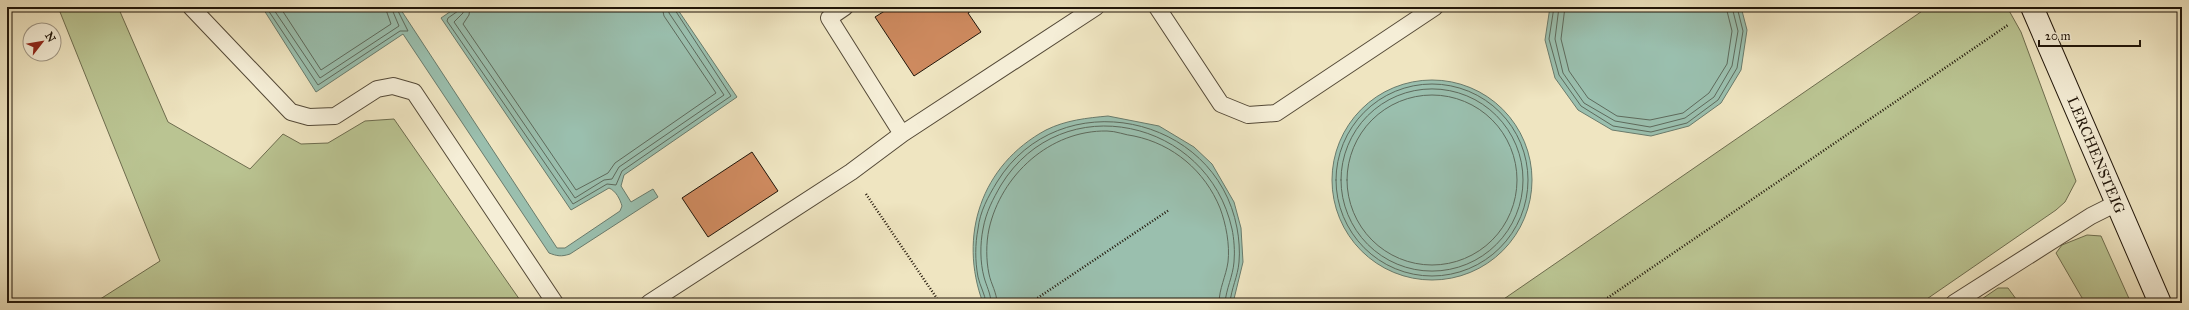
<svg xmlns="http://www.w3.org/2000/svg" width="2189" height="310" font-family="'IM FELL Great Primer',serif">
<rect width="100%" height="100%" fill="#efe5c1"/>
<filter id="stains"><feTurbulence type="fractalNoise" baseFrequency=".005" numOctaves="4"/><feColorMatrix values="0 0 0 0 .2 0 0 0 0 .09 0 0 0 0 .02 0 0 0 .5 -.17"/></filter>
<radialGradient id="worn" r=".72"><stop offset=".6" stop-color="#630" stop-opacity="0"/><stop offset="1" stop-color="#630" stop-opacity=".3"/></radialGradient>
<path fill="#bac492" stroke="#6d6c4e" d="M 58,7 L 118,7 L 168,122 L 250,169 L 283,134 L 301,144 L 328,143 L 365,121 L 394,119 L 522,303 L 94,303 L 160,261 Z
M 1928,7 L 2007,7 L 2021,32 L 2076,181 L 2065,202 L 2056,210 L 1921,303 L 1498,303 Z
M 2087,235 L 2101,236 L 2131,303 L 2085,303 L 2056,253 L 2062,245 Z
M 1998,288 L 2008,288 L 2019,303 L 1976,303 Z"/>
<path fill="#9abfae" stroke="#697b6c" d="M 262,7 L 399,7 L 557,248 L 565,248 L 620,211 L 622,206 C 620,199 616,191 609,188 L 571,210 L 441,18 L 457,7 L 676,7 L 737,97 L 624,175 L 621,186 L 631,202 L 653,189 L 658,197 L 570,254 C 561,257 557,256 549,253 L 403,34 L 316,92 Z
M 1550,7 L 1741,7 L 1747,30 L 1741,70 L 1721,103 L 1689,126 L 1651,136 L 1612,130 L 1578,110 L 1555,78 L 1545,40 Z
M1332 180a100 100 0 1 1 200 0a100 100 0 1 1-200 0Z
M 1108,116 L 1159,126 L 1194,147 L 1212,164 L 1234,202 L 1241,228 L 1243,262 L 1233,303 L 983,303 C 958,236 981,165 1046,130 C 1066,120 1087,118 1108,116 Z"/>
<g fill="none" stroke-linecap="round" stroke-linejoin="round">
<path stroke="#5d6a5c" stroke-width="1" d="M 266,7 L 318,85 L 400,31 L 408,31 L 396,7
M 272,7 L 320,78 L 399,26 L 391,7
M 280,7 L 321,70 L 391,24 L 385,7
M 459,7 L 458,11 L 448,18 L 447,21 L 573,204 L 607,184 L 616,185 L 622,171 L 731,96 L 673,7
M 464,7 L 463,13 L 454,22 L 575,198 L 604,180 L 612,179 L 619,167 L 724,95 L 669,13 L 668,7
M 470,7 L 469,15 L 463,24 L 576,190 L 608,173 L 615,163 L 716,93 L 664,16 L 662,7
M 1554,7 L 1549,39 L 1559,75 L 1581,106 L 1613,126 L 1651,132 L 1687,123 L 1718,100 L 1737,68 L 1743,31 L 1737,7
M 1559,7 L 1555,39 L 1563,73 L 1584,103 L 1615,121 L 1650,127 L 1685,118 L 1714,97 L 1732,66 L 1738,31 L 1732,7
M 1565,7 L 1561,39 L 1569,71 L 1588,98 L 1617,116 L 1650,120 L 1683,113 L 1709,93 L 1727,64 L 1732,31 L 1726,7
M1336 180a96 96 0 1 1 192 0a96 96 0 1 1-192 0Z
M1341 180a91 91 0 1 1 182 0a91 91 0 1 1-182 0Z
M1347 180a85 85 0 1 1 170 0a85 85 0 1 1-170 0Z
M 986,303 C 985,294 980,286 978,277 C 975,261 975,244 978,229 C 980,211 988,197 997,182 C 1059,81 1216,114 1237,228 C 1239,238 1240,252 1239,262 C 1238,276 1231,289 1230,303
M 991,303 C 991,294 986,285 984,277 C 980,262 980,244 983,229 C 986,212 993,199 1001,185 C 1062,86 1208,119 1232,229 C 1234,238 1235,252 1234,262 C 1233,276 1226,289 1225,303
M 997,303 C 997,293 991,284 989,274 C 986,260 986,243 989,229 C 1001,175 1050,130 1107,131 C 1116,131 1125,135 1134,136 C 1173,144 1205,171 1220,208 C 1226,224 1230,245 1228,262 C 1226,276 1219,289 1219,303"/>
</g>
<path fill="#ce8a5f" stroke="#201509" d="M 891,7 L 977,7 L 968,13 L 981,32 L 914,76 L 875,17 Z
M 752,152 L 778,191 L 708,237 L 682,198 Z"/>
<g fill="none" stroke-linecap="round" stroke-linejoin="round">
<g stroke="#544937" stroke-width="18">
<path id="lane" d="M 191,7 L 291,112 L 309,117 L 335,116 L 377,89 L 393,86 L 414,92 L 555,303
M 845,7 L 829,18 L 902,134
M 1157,7 L 1221,104 L 1248,115 L 1276,113 L 1435,7
M 649,303 L 851,172 L 902,134 L 1096,7
M 1954,303 L 2091,216 L 2117,203"/>
</g>
<g stroke="#201509" stroke-width="24">
<path id="secondary" d="M 2032,7 L 2160,303"/>
</g>
<path stroke="#201509" stroke-width="2.5" stroke-dasharray="1 2" stroke-linecap="butt" d="M 866,194 L 940,303
M 1030,303 L 1169,210
M 1600,303 L 2008,25"/>
<use href="#lane" stroke="#f5eed7" stroke-width="16"/>
<use href="#secondary" stroke="#f5eed7" stroke-width="22"/>
</g>
<g text-anchor="middle" stroke-width="3" stroke-linejoin="round" paint-order="stroke">
<g font-size="15" fill="#201509" stroke="#f5eed7">
<text transform="translate(2096 155) rotate(67)" y="5">LERCHENSTEIG</text>
</g>
</g>
<rect width="2189" height="310" fill="none" stroke="#efe5c1" stroke-width="24"/>
<rect x="8" y="8" width="2173" height="294" fill="none" stroke="#201509" stroke-width="2"/>
<rect x="12" y="12" width="2165" height="286" fill="none" stroke="#201509"/>
<g transform="translate(42 42) rotate(59)"><circle r="19" fill="#f5eed7" stroke="#a09785"/>
<path d="M0-3L7 15L0 10L-7 15Z" fill="#8f2418"/>
<text y="-6" font-size="11" font-weight="bold" text-anchor="middle" fill="#201509">N</text>
</g>
<path d="M2039 40v6h101v-6" fill="none" stroke="#201509" stroke-width="2"/>
<text x="2045" y="40" font-size="12" fill="#201509" stroke="#f5eed7" stroke-width="3" paint-order="stroke">20 m</text>
<rect width="100%" height="100%" filter="url(#stains)"/>
<rect width="100%" height="100%" fill="url(#worn)"/>
</svg>
